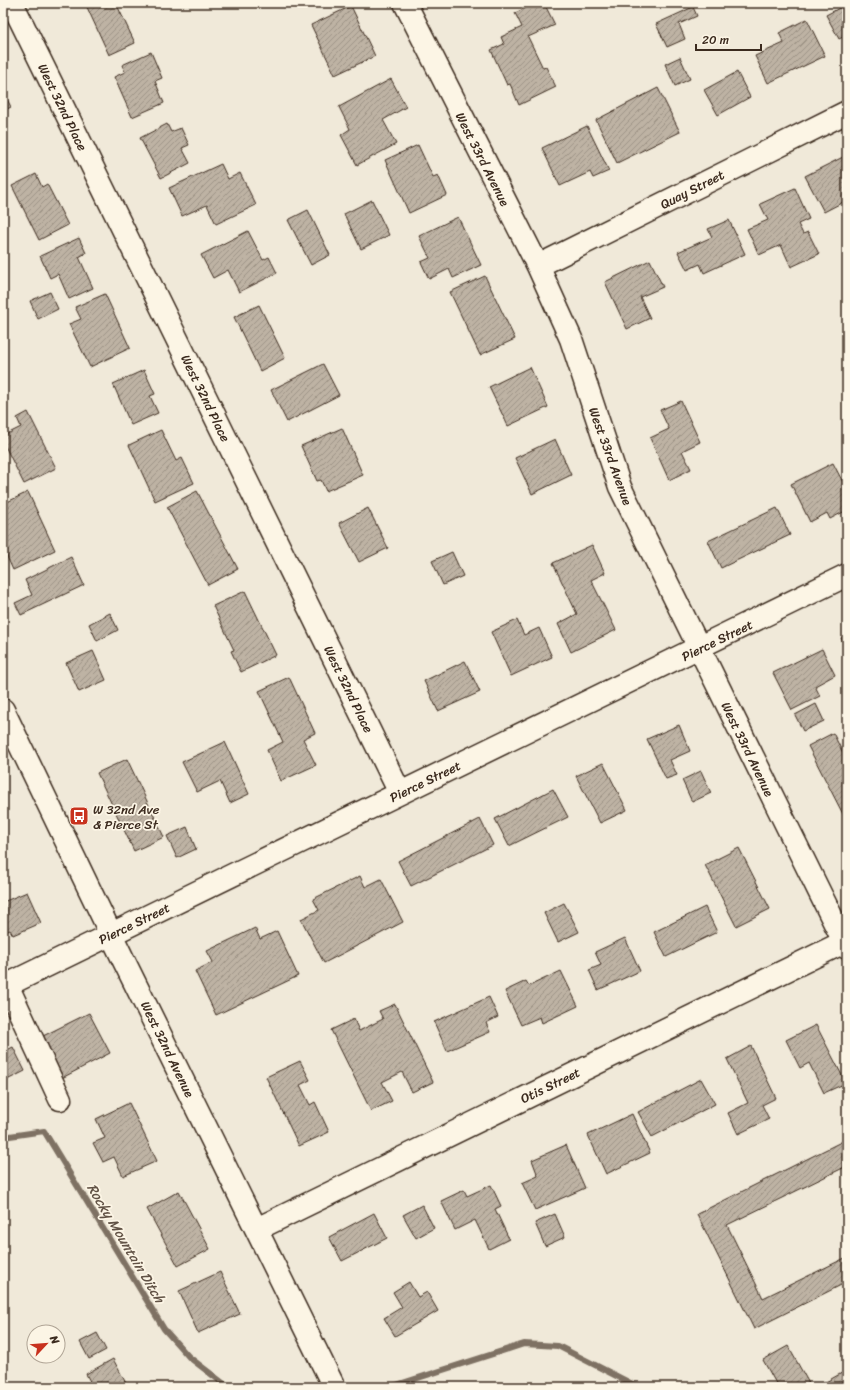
<svg xmlns="http://www.w3.org/2000/svg" width="850" height="1390" font-family="Sriracha,sans-serif">
<defs>
<pattern id="building-hatch" width="6" height="6" patternUnits="userSpaceOnUse"><rect width="6" height="6" fill="#beb3a4"/><path d="M-1 1l2-2M0 6l6-6M5 7l2-2" fill="none" stroke="#9c9285"/></pattern>
</defs>
<rect width="100%" height="100%" fill="#f0e9d9"/>
<filter id="ink" filterUnits="userSpaceOnUse"><feTurbulence type="fractalNoise" baseFrequency=".025" numOctaves="2"/><feDisplacementMap in="SourceGraphic" scale="8" xChannelSelector="R" yChannelSelector="G"/><feConvolveMatrix kernelMatrix="1 2 1 2 8 2 1 2 1" color-interpolation-filters="sRGB"/></filter>
<g filter="url(#ink)">
<g fill="none" stroke-linecap="round" stroke-linejoin="round">
<path stroke="#7e7163" stroke-width="6" d="M 3,1137 L 44,1131 L 164,1329 L 189,1357 L 228,1387
M 390,1387 L 524,1344 L 558,1346 L 638,1387"/>
</g>
<path fill="url(#building-hatch)" stroke="#3b2a1e" d="M 90,3 L 116,3 L 135,43 L 109,55 L 86,5 Z
M 536,3 L 544,3 L 555,25 L 528,37 L 543,68 L 546,67 L 556,87 L 519,105 L 510,84 L 507,85 L 491,50 L 504,44 L 501,37 L 522,27 L 515,13 Z
M 847,4 L 847,35 L 839,39 L 826,15 Z
M 351,6 L 375,56 L 335,75 L 311,25 Z
M 693,7 L 697,16 L 679,24 L 685,39 L 667,47 L 656,24 Z
M 807,19 L 825,56 L 768,83 L 755,56 L 784,43 L 779,33 Z
M 151,52 L 162,78 L 155,81 L 164,103 L 132,117 L 114,77 L 125,72 L 122,65 Z
M 680,57 L 690,79 L 675,86 L 665,64 Z
M 737,72 L 750,97 L 718,115 L 704,90 Z
M 391,79 L 406,107 L 383,120 L 396,144 L 357,165 L 341,135 L 350,129 L 339,107 Z
M 658,88 L 680,132 L 617,163 L 596,120 Z
M 3,91 L 11,107 L 3,111 Z
M 167,124 L 171,132 L 181,128 L 189,145 L 182,148 L 190,163 L 161,178 L 140,138 Z
M 587,126 L 609,171 L 593,178 L 590,172 L 560,186 L 542,148 Z
M 418,145 L 433,177 L 438,175 L 447,195 L 409,213 L 385,160 Z
M 847,155 L 847,200 L 824,212 L 805,176 Z
M 221,164 L 228,179 L 240,173 L 256,205 L 216,224 L 207,205 L 182,216 L 169,188 Z
M 36,174 L 42,187 L 47,184 L 68,225 L 39,240 L 12,186 Z
M 795,188 L 809,219 L 798,224 L 803,234 L 808,232 L 819,254 L 791,267 L 781,245 L 759,255 L 747,229 L 768,220 L 760,204 Z
M 372,200 L 389,235 L 361,249 L 344,214 Z
M 308,210 L 330,255 L 311,265 L 288,220 Z
M 458,217 L 481,265 L 453,278 L 449,269 L 429,279 L 421,262 L 430,258 L 419,236 Z
M 729,220 L 745,254 L 704,273 L 700,264 L 687,270 L 678,252 L 712,237 L 708,229 Z
M 248,231 L 263,260 L 269,257 L 277,273 L 239,292 L 228,270 L 213,278 L 201,255 Z
M 79,238 L 86,253 L 79,257 L 93,288 L 69,299 L 58,274 L 50,278 L 40,256 Z
M 650,260 L 663,287 L 640,297 L 650,318 L 627,329 L 605,282 Z
M 485,276 L 515,339 L 480,355 L 450,292 Z
M 50,292 L 58,309 L 38,319 L 30,301 Z
M 105,294 L 130,348 L 90,367 L 69,324 L 81,319 L 75,307 Z
M 259,305 L 285,358 L 260,371 L 234,317 Z
M 323,364 L 339,395 L 287,422 L 271,390 Z
M 530,367 L 548,407 L 508,426 L 489,387 Z
M 144,370 L 155,394 L 150,396 L 158,413 L 131,425 L 113,384 Z
M 681,401 L 700,442 L 682,451 L 691,469 L 669,480 L 650,438 L 669,429 L 660,410 Z
M 28,412 L 56,468 L 24,484 L 3,442 L 3,436 L 21,427 L 17,418 Z
M 342,428 L 363,475 L 326,491 L 321,480 L 317,481 L 301,446 Z
M 161,430 L 176,461 L 182,458 L 194,483 L 155,501 L 129,445 Z
M 555,439 L 571,475 L 532,494 L 515,458 Z
M 833,463 L 847,490 L 847,510 L 830,519 L 827,513 L 810,522 L 791,484 Z
M 197,491 L 238,569 L 208,585 L 167,507 Z
M 28,492 L 55,550 L 13,570 L 3,548 L 3,504 Z
M 368,508 L 388,548 L 359,562 L 339,523 Z
M 777,508 L 790,535 L 721,568 L 708,541 Z
M 592,545 L 605,573 L 591,580 L 616,630 L 571,652 L 558,624 L 577,614 L 553,563 Z
M 452,552 L 463,576 L 443,585 L 432,561 Z
M 71,557 L 84,585 L 21,615 L 15,603 L 32,595 L 25,580 Z
M 245,591 L 276,655 L 241,672 L 231,651 L 234,650 L 213,606 Z
M 110,613 L 118,630 L 97,641 L 89,624 Z
M 517,620 L 524,635 L 539,628 L 552,657 L 511,676 L 491,632 Z
M 847,635 L 847,652 L 841,638 Z
M 822,649 L 835,675 L 815,686 L 820,696 L 792,710 L 773,673 Z
M 93,651 L 106,680 L 79,692 L 66,663 Z
M 465,661 L 480,692 L 438,711 L 424,681 Z
M 289,677 L 315,733 L 303,739 L 316,765 L 281,781 L 267,750 L 283,742 L 259,691 Z
M 816,704 L 824,721 L 803,731 L 795,715 Z
M 679,725 L 690,751 L 670,760 L 677,775 L 666,779 L 647,739 Z
M 833,733 L 847,761 L 847,817 L 845,818 L 808,746 Z
M 225,742 L 249,794 L 230,803 L 220,781 L 197,792 L 182,762 Z
M 127,759 L 164,837 L 134,851 L 97,773 Z
M 603,763 L 627,810 L 600,823 L 576,776 Z
M 701,771 L 711,793 L 692,802 L 682,780 Z
M 553,789 L 568,817 L 509,846 L 495,819 Z
M 480,819 L 493,845 L 411,886 L 398,861 Z
M 187,827 L 196,849 L 177,858 L 167,836 Z
M 739,848 L 770,909 L 736,926 L 705,865 Z
M 360,876 L 365,887 L 381,879 L 403,922 L 324,963 L 301,919 L 319,910 L 313,899 Z
M 27,892 L 41,923 L 13,935 L 10,930 L 3,933 L 3,902 Z
M 564,903 L 579,932 L 558,942 L 544,913 Z
M 705,907 L 717,932 L 666,957 L 654,932 Z
M 255,928 L 260,939 L 277,931 L 298,976 L 216,1015 L 195,971 L 213,962 L 207,951 Z
M 625,938 L 640,971 L 598,990 L 589,970 L 601,965 L 595,952 Z
M 561,971 L 578,1006 L 542,1023 L 540,1017 L 521,1025 L 505,991 L 526,981 L 529,986 Z
M 489,997 L 498,1017 L 486,1023 L 490,1032 L 447,1051 L 434,1022 Z
M 395,1004 L 433,1082 L 412,1092 L 402,1072 L 382,1082 L 392,1101 L 371,1111 L 331,1030 L 354,1019 L 359,1031 L 383,1019 L 379,1011 Z
M 89,1013 L 110,1053 L 60,1079 L 39,1038 Z
M 816,1025 L 846,1083 L 824,1093 L 809,1063 L 800,1068 L 786,1040 Z
M 751,1046 L 776,1098 L 762,1105 L 769,1119 L 738,1134 L 728,1113 L 748,1103 L 727,1059 Z
M 13,1047 L 25,1071 L 3,1082 L 3,1052 Z
M 300,1061 L 310,1080 L 300,1085 L 310,1105 L 315,1102 L 329,1132 L 299,1146 L 266,1077 Z
M 701,1079 L 715,1104 L 652,1137 L 638,1112 Z
M 129,1103 L 157,1161 L 123,1176 L 114,1157 L 103,1162 L 93,1143 L 105,1138 L 96,1119 Z
M 632,1114 L 650,1153 L 606,1174 L 588,1135 Z
M 847,1139 L 847,1166 L 727,1225 L 763,1298 L 847,1257 L 847,1282 L 754,1329 L 697,1214 Z
M 566,1145 L 585,1188 L 535,1210 L 522,1183 L 538,1176 L 532,1160 Z
M 491,1185 L 501,1206 L 495,1209 L 509,1239 L 489,1249 L 475,1220 L 455,1230 L 441,1201 L 464,1190 L 467,1196 Z
M 179,1191 L 210,1249 L 178,1266 L 147,1209 Z
M 422,1205 L 434,1228 L 416,1238 L 403,1215 Z
M 374,1213 L 387,1238 L 342,1261 L 329,1237 Z
M 555,1214 L 565,1237 L 545,1246 L 535,1223 Z
M 220,1272 L 240,1314 L 198,1333 L 179,1291 Z
M 409,1282 L 418,1297 L 427,1292 L 438,1311 L 395,1336 L 384,1318 L 402,1307 L 393,1292 Z
M 97,1333 L 106,1350 L 89,1359 L 80,1342 Z
M 788,1346 L 811,1387 L 778,1387 L 763,1360 Z
M 113,1359 L 128,1387 L 93,1387 L 86,1374 Z
M 847,1370 L 847,1387 L 817,1387 Z"/>
<g fill="none" stroke-linecap="round" stroke-linejoin="round">
<g stroke="#3b2a1e" stroke-width="25">
<path id="minor" d="M 12,3 L 400,793
M 405,3 L 538,266 L 571,339 L 620,487 L 847,948
M 538,266 L 847,112
M 3,710 L 122,957 L 334,1387
M 7,985 L 60,1099
M 3,987 L 847,575
M 257,1229 L 844,942"/>
</g>
<use href="#minor" stroke="#fcf5e5" stroke-width="22"/>
</g>
</g>
<defs>
<g id="bus-square" transform="scale(1)"><rect x="-9" y="-9" width="18" height="18" rx="4" fill="#c8321e" stroke="#fcf5e5"/><path d="M-5-6H5V4H4V6H2V4H-2V6H-4V4H-5ZM-3.5-4V0h7V-4ZM-3.5 1.2v1.5H-2V1.2ZM2 1.2v1.5H3.5V1.2Z" fill="#fff"/></g>
</defs>
<g fill-rule="evenodd">
<use href="#bus-square" x="79" y="816"/>
</g>
<g text-anchor="middle" stroke-width="3.5" stroke-linejoin="round" paint-order="stroke">
<g font-size="13" fill="#3b2a1e" stroke="#fcf5e5">
<text transform="translate(63 107) rotate(64)" y="5">West 32nd Place</text>
<text transform="translate(483 159) rotate(63)" y="5">West 33rd Avenue</text>
<text transform="translate(692 189) rotate(-27)" y="5">Quay Street</text>
<text transform="translate(206 398) rotate(64)" y="5">West 32nd Place</text>
<text transform="translate(611 456) rotate(70)" y="5">West 33rd Avenue</text>
<text transform="translate(717 640) rotate(-26)" y="5">Pierce Street</text>
<text transform="translate(349 689) rotate(64)" y="5">West 32nd Place</text>
<text transform="translate(748 749) rotate(64)" y="5">West 33rd Avenue</text>
<text transform="translate(425 781) rotate(-26)" y="5">Pierce Street</text>
<text transform="translate(134 923) rotate(-26)" y="5">Pierce Street</text>
<text transform="translate(168 1049) rotate(64)" y="5">West 32nd Avenue</text>
<text transform="translate(550 1085) rotate(-26)" y="5">Otis Street</text>
</g>
<g font-size="13" fill="#3b2a1e" stroke="#fcf5e5" text-anchor="start">
<text x="93" y="814">W 32nd Ave<tspan x="93" dy="15">&amp; Pierce St</tspan></text>
</g>
<g font-size="14" font-style="italic" fill="#625346" stroke="#fcf5e5">
<text transform="translate(126 1243) rotate(59)" y="5">Rocky Mountain Ditch</text>
</g>
</g>
<rect width="850" height="1390" fill="none" stroke="#fcf5e5" stroke-width="16"/>
<rect x="8" y="8" width="834" height="1374" fill="none" stroke="#3b2a1e" stroke-width="1.5" filter="url(#ink)"/>
<g transform="translate(46 1344) rotate(64)"><circle r="19" fill="#fcf5e5" stroke="#afa495"/>
<path d="M0-3L7 15L0 10L-7 15Z" fill="#c8321e"/>
<text y="-6" font-size="11" font-weight="bold" text-anchor="middle" fill="#3b2a1e">N</text>
</g>
<path d="M696 44v6h65v-6" fill="none" stroke="#3b2a1e" stroke-width="2"/>
<text x="702" y="44" font-size="12" fill="#3b2a1e" stroke="#fcf5e5" stroke-width="3" paint-order="stroke">20 m</text>
</svg>
